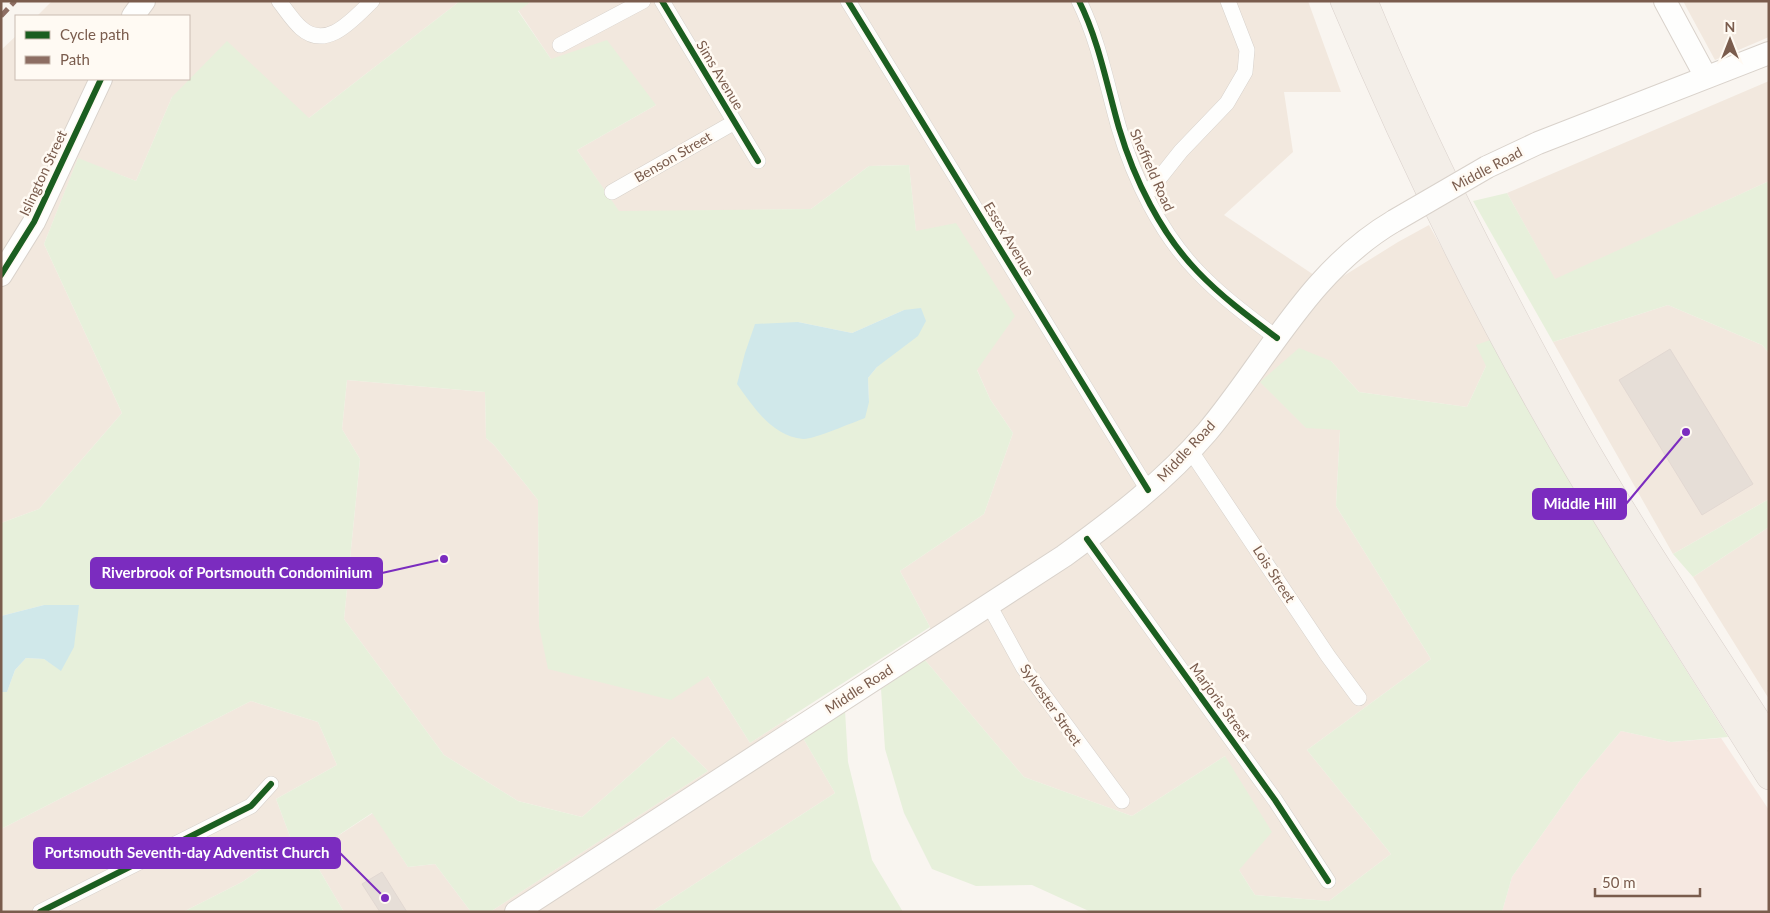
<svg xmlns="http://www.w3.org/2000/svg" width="1770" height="913" font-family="Lato,sans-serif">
<rect width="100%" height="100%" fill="#f9f5f0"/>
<path fill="#f2e8de" d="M 52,1 L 460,1 L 309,118 L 172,97 L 136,181 L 78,159 L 44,244 L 122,413 L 39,509 L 1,523 L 1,50 L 16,36 L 16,79 L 189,79 L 189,16 L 37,16 Z
M 532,1 L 1308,1 L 1341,92 L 1284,92 L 1293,152 L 1224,215 L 1329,285 L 1398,242 L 1429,225 L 1493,339 L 1486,366 L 1467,407 L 1359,392 L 1331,361 L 1340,430 L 1336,506 L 1431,659 L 1307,750 L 1391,854 L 1329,901 L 1255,895 L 1239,870 L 1225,756 L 1132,816 L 1024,777 L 925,660 L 930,627 L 900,571 L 984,514 L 1013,433 L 990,399 L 916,232 L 909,165 L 869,166 L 811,209 L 619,212 L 577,150 L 656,105 L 551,59 L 518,10 Z
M 1683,1 L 1769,1 L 1769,37 L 1715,60 Z
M 1769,81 L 1769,181 L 1555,280 L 1507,193 Z
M 1668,305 L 1762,345 L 1769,353 L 1769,499 L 1673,554 L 1553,342 Z
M 347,380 L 485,392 L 486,438 L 494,445 L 538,500 L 539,626 L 708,676 L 750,743 L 786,720 L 803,738 L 835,793 L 651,912 L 490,912 L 708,771 L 673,737 L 582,817 L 518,801 L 444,755 L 344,619 L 360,459 L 342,429 Z
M 1769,527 L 1769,699 L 1693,577 Z
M 251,701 L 318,722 L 337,765 L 276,799 L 294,847 L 242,882 L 183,912 L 1,912 L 1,829 Z
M 373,813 L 408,867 L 435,864 L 471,912 L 344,912 L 310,854 Z"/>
<path fill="#f6e8e1" d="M 1621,731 L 1671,742 L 1721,738 L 1769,810 L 1769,912 L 1502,912 L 1512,877 L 1581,779 Z"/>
<path fill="#e7f0db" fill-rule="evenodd" d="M 460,1 L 532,1 L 518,11 L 551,59 L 607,40 L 656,105 L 577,150 L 619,211 L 811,209 L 869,166 L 909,165 L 916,231 L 956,223 L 1015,316 L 977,370 L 990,399 L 1013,433 L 984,514 L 900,571 L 930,627 L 750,743 L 708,676 L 671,700 L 548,669 L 539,626 L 538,500 L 494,445 L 486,438 L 485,392 L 347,380 L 342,429 L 360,459 L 344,619 L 444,755 L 518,801 L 582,817 L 673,737 L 708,771 L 490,912 L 471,912 L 435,864 L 408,867 L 372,813 L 310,854 L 344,912 L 183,912 L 242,882 L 294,847 L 276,799 L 337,765 L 318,722 L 251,701 L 1,829 L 1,692 L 7,692 L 15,670 L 26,658 L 44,659 L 61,670 L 79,605 L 44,605 L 1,616 L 1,523 L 39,509 L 122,413 L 44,244 L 78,158 L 136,181 L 172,97 L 227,41 L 309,118 ZM 904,310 L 877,367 L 868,378 L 869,402 L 798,322 L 852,333 Z
M 1769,181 L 1769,353 L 1762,345 L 1668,305 L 1553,342 L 1473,201 L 1507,193 L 1555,279 Z
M 1493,339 L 1642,600 L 1728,737 L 1671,742 L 1621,731 L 1581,779 L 1512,877 L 1502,912 L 1091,912 L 1032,885 L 976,886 L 932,869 L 904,813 L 885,749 L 881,689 L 925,660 L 1024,777 L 1132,816 L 1225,756 L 1272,832 L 1239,870 L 1255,895 L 1329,901 L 1391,854 L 1307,750 L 1431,659 L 1336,506 L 1340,430 L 1306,428 L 1260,382 L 1299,348 L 1331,361 L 1359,392 L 1467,407 L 1486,366 L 1476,345 Z
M 1769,499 L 1769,527 L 1693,577 L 1673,554 Z
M 845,710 L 848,762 L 872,860 L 903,912 L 651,912 L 835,793 L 803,738 Z"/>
<path fill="#d0e8ea" d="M 921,308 L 926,321 L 918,336 L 877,367 L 868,378 L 869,402 L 865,418 C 854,422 812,440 803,439 C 772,436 754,408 737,384 L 745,353 L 755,324 L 798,322 L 852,333 L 904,310 Z
M 44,605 L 79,605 L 74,647 L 61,671 L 44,659 L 26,658 L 15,670 L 7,692 L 1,692 L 1,616 Z"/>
<path fill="#e6ded7" stroke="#e2d8d2" d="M 1670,349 L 1753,484 L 1702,515 L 1619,380 Z
M 382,872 L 407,912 L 380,912 L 362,884 Z"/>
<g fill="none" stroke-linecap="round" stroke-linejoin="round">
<g stroke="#d7d1cb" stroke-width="16">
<path id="street" d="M 279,1 C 286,10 293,21 301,28 C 327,51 353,19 372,1
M 662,1 L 758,161
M 848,1 L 1148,490
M 1079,1 C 1099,41 1107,86 1119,128 C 1134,179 1161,234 1198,272 C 1222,297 1249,317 1277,338
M 560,45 L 643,1
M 612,192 L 733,123
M 1146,195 L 1181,151 L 1227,103 L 1245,72 L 1247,50 L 1228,1
M 1190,450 L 1328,656 L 1359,698
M 1087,539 L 1275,800 L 1328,881
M 989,605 L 1023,667 L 1122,801
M 40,912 L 251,806 L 271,784"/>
</g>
<g stroke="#d9d2cb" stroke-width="24">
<path id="secondary" d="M 1665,1 L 1706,77
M 133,16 L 144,1
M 1487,167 L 1538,143 L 1769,53
M 1,275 L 34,222 L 101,79
M 516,912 L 1064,556 C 1115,519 1166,480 1207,432 C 1268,359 1309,271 1394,221"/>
</g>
<g stroke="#dad1cc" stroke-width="26">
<path id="primary" d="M 1343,1 C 1407,153 1479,301 1562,444 C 1628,557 1700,666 1769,777
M 1365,1 C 1418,131 1481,255 1547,378 C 1612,502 1694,620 1769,738"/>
</g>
<use href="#street" stroke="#fefefd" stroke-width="15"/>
<use href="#secondary" stroke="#fefefd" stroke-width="22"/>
<use href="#primary" stroke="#f3eee8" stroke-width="25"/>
<g stroke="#d9d2cb" stroke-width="24" stroke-linecap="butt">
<path id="secondary-bridge" d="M 1394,221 L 1487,167"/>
</g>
<use href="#secondary-bridge" stroke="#fefefd" stroke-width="22"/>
<path stroke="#8d6e63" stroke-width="5" stroke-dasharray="10 5" stroke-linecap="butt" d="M 1,16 L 15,1"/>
<g stroke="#fffaf3" stroke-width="9">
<path id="cycleway" d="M 662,1 L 758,161
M 848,1 L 1148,490
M 1079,1 C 1099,41 1107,86 1119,128 C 1134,179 1161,234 1198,272 C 1222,297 1249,317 1277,338
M 1,275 L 34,222 L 101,79
M 1087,539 L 1275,800 L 1328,881
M 40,912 L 251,806 L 271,784"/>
</g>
<use href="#cycleway" stroke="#1b5e20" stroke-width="6"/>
</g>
<g text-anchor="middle" stroke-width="5" stroke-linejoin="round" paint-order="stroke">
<g font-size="14" fill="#7a5c4d" stroke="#fffaf3">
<text transform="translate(720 75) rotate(59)" y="5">Sims Avenue</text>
<text transform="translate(673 157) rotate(-30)" y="5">Benson Street</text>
<text transform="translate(1487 169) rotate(-28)" y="5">Middle Road</text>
<text transform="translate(1152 170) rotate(66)" y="5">Sheffield Road</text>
<text transform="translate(43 173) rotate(-65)" y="5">Islington Street</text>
<text transform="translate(1009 239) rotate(59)" y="5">Essex Avenue</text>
<text transform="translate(1186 451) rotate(-47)" y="5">Middle Road</text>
<text transform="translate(1274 574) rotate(57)" y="5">Lois Street</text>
<text transform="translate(859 689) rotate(-33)" y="5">Middle Road</text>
<text transform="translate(1220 702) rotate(54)" y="5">Marjorie Street</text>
<text transform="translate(1051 705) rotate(55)" y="5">Sylvester Street</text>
</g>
</g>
<path fill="none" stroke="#7b2cbf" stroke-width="2" d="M1686 432L1626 504M444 559L382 573M385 898L340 853"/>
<g fill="#7b2cbf" stroke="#fffaf3" stroke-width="2">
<circle cx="1686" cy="432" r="5"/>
<circle cx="444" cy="559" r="5"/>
<circle cx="385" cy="898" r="5"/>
</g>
<g fill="#7b2cbf" stroke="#7b2cbf" stroke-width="2">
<rect x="1533" y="489" width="93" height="30" rx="5"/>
<rect x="91" y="558" width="291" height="30" rx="5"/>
<rect x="34" y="838" width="306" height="30" rx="5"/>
</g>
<g font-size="15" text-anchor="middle" font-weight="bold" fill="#fff">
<text x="1580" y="509">Middle Hill</text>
<text x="237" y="578">Riverbrook of Portsmouth Condominium</text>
<text x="187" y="858">Portsmouth Seventh-day Adventist Church</text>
</g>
<rect width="1770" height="913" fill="none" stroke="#7a5c4d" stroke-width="5"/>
<rect x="15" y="15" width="175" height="65" fill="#fffaf3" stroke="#cabbb1"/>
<rect x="25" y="31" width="25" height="8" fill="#1b5e20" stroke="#cabbb1"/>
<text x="60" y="40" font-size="15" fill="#7a5c4d">Cycle path</text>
<rect x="25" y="56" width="25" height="8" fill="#8d6e63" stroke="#cabbb1"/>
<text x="60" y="65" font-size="15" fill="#7a5c4d">Path</text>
<g transform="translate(1730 40)" stroke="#fffaf3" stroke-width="4" paint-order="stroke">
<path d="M0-4L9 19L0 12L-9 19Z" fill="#7a5c4d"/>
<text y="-8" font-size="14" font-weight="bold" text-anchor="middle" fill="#7a5c4d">N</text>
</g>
<path d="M1595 888v8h105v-8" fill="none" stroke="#7a5c4d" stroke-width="2.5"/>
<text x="1602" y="888" font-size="15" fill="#7a5c4d" stroke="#fffaf3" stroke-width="4" paint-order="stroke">50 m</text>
</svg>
